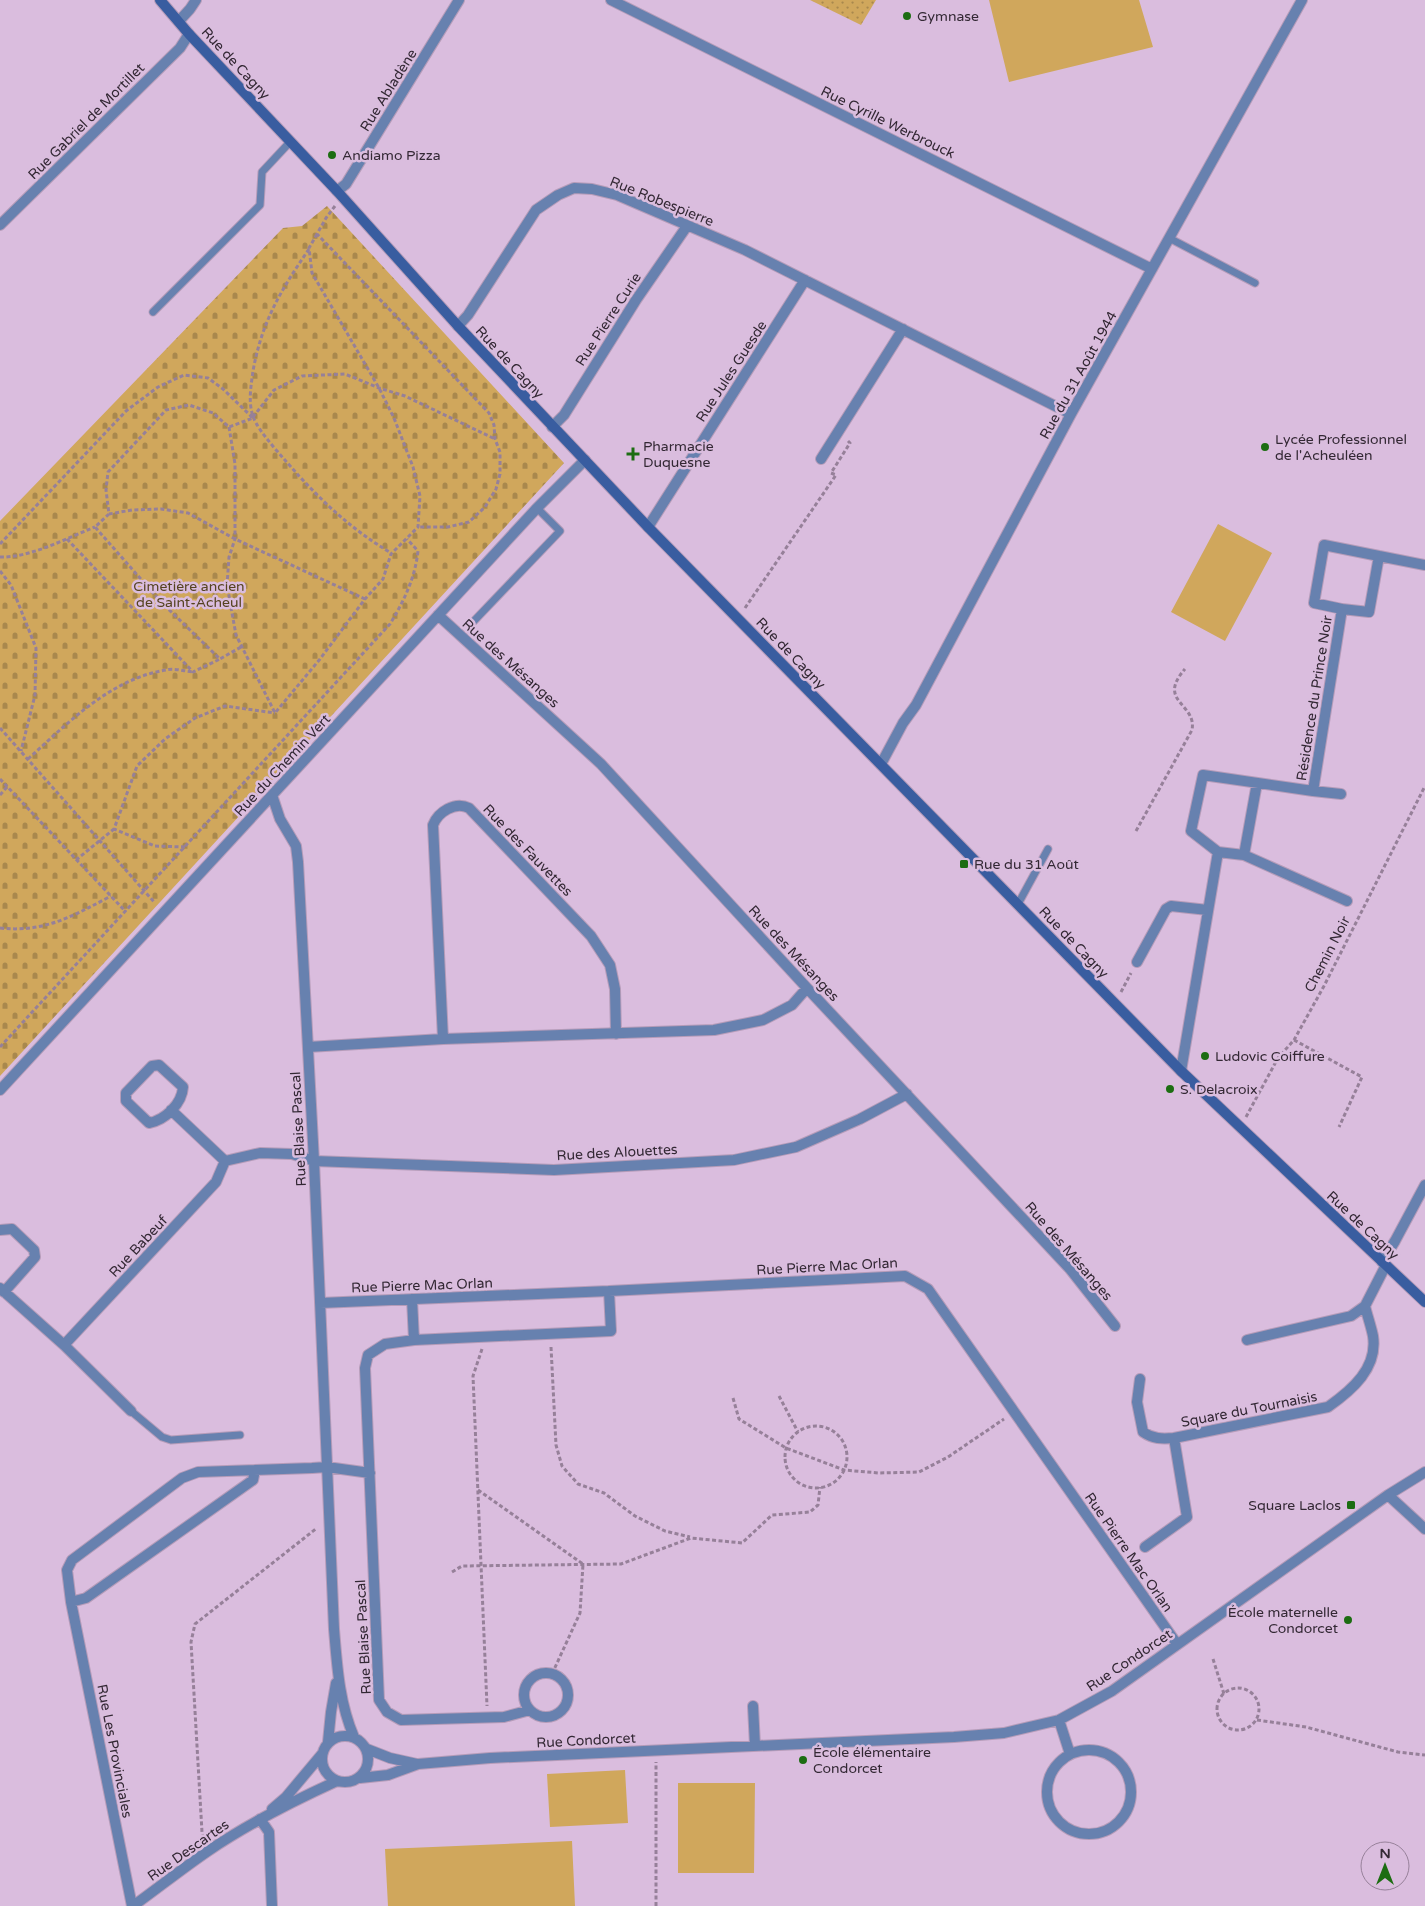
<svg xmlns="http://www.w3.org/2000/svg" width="1425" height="1906" font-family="'Varela Round',sans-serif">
<defs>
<pattern id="grass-dots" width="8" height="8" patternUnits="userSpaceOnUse" patternTransform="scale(1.25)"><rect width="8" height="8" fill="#d0a75c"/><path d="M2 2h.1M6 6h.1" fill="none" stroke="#a9884d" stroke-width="1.8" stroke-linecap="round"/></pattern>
<pattern id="cemetery-stones" width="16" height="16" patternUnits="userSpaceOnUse" patternTransform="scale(1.25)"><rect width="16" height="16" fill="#d0a75c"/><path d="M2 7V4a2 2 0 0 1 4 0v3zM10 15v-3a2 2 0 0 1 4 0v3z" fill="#a9884d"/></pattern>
</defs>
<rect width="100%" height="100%" fill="#dabdde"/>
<path fill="url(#grass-dots)" d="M 810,0 L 876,0 L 861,25 Z"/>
<path fill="url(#cemetery-stones)" d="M 327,206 L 564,463 L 0,1076 L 0,521 L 283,228 L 302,226 Z"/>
<path fill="#d0a75c" d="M 989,0 L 1139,0 L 1153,47 L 1009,82 Z
M 1218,524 L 1272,553 L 1225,641 L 1171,612 Z
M 625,1770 L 628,1823 L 550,1827 L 547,1774 Z
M 678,1783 L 755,1783 L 754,1873 L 678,1873 Z
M 572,1841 L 575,1906 L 388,1906 L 385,1849 Z"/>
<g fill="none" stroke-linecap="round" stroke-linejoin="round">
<g stroke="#b59cb9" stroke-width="9">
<path id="service" d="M 1169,238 L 1255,283
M 153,312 L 260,205 L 262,172 L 290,142
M 472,623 L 560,531 L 537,508
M 1018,904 L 1048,849
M 131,1411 L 162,1437 L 171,1440 L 240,1435"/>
</g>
<g stroke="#b59cb9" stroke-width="12">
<path id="minor" d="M 611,0 L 1152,269
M 179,21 L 190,9 L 196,0
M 337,191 L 346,184 L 459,0
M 0,225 L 180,48 L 189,34
M 458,326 L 468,315 L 536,210 L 558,195 L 574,188 L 592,189 L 617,195 L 745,250 L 1071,414
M 552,427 L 564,415 L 636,300 L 687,226
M 821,459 L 903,329
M 648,527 L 805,280
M 1342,609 L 1314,603 L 1324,545 L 1379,556
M 438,615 L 601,764 L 807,988 L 1070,1269 L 1115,1326
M 881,764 L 903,723 L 916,705 L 1071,414 L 1302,0
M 1313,791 L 1341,794
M 272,795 L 280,819 L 296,846 L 298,862 L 314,1161 L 334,1629 C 337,1665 339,1702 354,1737
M 1218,852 L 1244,855 L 1347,901
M 1244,855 L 1257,783
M 1137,962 L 1166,909 L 1171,906 L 1208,910
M 443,1039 L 433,825 C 438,812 455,801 469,808 L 591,936 L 610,965 L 615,989 L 616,1034
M 308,1047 L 443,1039 L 714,1030 L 763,1020 L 792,1005 L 807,988
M 159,1065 L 183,1087 C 182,1104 165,1120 149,1123 L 126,1101 L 126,1093 L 152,1066 Z
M 1181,1071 L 1218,852 L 1191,831 L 1203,775 L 1313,791 L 1342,609 L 1369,612 L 1379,556 L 1425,565
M 0,1090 L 537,508 L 585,460
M 171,1110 L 225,1161
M 0,1230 L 12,1229 L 34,1250 L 35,1257 L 4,1292
M 1382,1262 L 1395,1241 L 1425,1185
M 0,1288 L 64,1345 L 131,1411
M 412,1299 L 414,1340
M 320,1303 L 609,1291 L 905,1276 L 928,1289 L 1177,1644
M 1247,1340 L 1351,1316 L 1365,1306 L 1386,1265
M 64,1345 L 216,1182 L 225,1161 L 260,1153 L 292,1154 L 314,1161 L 554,1170 L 734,1160 L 796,1147 L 860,1119 L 907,1094
M 1140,1379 L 1137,1402 L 1143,1432 C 1153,1439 1162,1439 1174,1438 L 1187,1517 L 1145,1547
M 1174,1438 L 1328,1407 C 1352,1390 1378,1368 1373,1336 C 1371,1326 1367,1315 1365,1306
M 1388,1495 L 1425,1529
M 71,1602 L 67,1570 L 72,1560 L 182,1478 L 198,1472 L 312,1468 L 327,1467 L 370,1473
M524 1695a22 22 0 1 1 44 0a22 22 0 1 1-44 0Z
M 753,1706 L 755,1746
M 530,1710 L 504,1717 L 401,1720 L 387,1712 L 379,1700 L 365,1368 L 368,1355 L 385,1344 L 414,1340 L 611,1331 L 609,1291
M 1059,1720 L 1070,1754
M322 1759a23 23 0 1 1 46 0a23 23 0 1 1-46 0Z
M 328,1742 L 331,1712 L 336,1683
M 367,1749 L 390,1758 L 417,1764
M1047 1792a42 42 0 1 1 84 0a42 42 0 1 1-84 0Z
M 360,1778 L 388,1775 L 418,1764 L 490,1758 L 954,1737 L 1004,1733 L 1059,1720 L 1112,1691 L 1388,1495 L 1425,1472
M 272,1809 L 286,1797 L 322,1754
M 260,1819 L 269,1832 L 272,1906
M 132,1906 L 71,1602 L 86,1598 L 253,1480 L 255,1470
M 133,1906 C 158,1888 183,1868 208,1851 C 248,1824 293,1801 337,1781"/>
</g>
<g stroke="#b59cb9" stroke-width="12">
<path id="secondary" d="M 160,0 L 189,34 L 337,191 L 458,326 L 648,527 L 1181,1071 L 1425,1302"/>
</g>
<path stroke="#968099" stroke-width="3" stroke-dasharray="4 2.5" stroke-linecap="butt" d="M 335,206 L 326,218 L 317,234 L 489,413 L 494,425 L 495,439 L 500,452 L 500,474 L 496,489 L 485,507 L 469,522 L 448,527 L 418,527
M 309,249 C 281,290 262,321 253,371 C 251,386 248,402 253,416 C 257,431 288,463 299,476 C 329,508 353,530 391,553
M 253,417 L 274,390 L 302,376 L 345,374 L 379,388 L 405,396 L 495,439
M 229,427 L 235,464 L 235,539 L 229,557 L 227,585 L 236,635 L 275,713 L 320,659 L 365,599 L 383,579 L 391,554 L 418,527 L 420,496 L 413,467 L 394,418 L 379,388 L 312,273 L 309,248 L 317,234
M 109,514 L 95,527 L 161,602 L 220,659 L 241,647
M 67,539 L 193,672 L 220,659
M 0,544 L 126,411 L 158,387 L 184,375 L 208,378 L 223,389 L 253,418 L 229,427 L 213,413 L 189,405 L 166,410 L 108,472 L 106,490 L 109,514 L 132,510 L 161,509 L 188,513 L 235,539 L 365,599
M 0,557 C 30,558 67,538 95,527
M 0,571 L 11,585 L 36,648 L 35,695 L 21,751
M 745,608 L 836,475 L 831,473 L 850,443 L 848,441
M 0,728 L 155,903
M 28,759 C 68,723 110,679 166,670 C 174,668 184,671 193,672
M 0,779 L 126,912
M 0,795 L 7,787
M 1136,831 L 1192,730 C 1197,703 1156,702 1185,669
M 185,847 L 155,846 L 114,829 L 137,766 L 165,739 L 195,718 L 225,706 L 275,713
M 76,860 L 114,829
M 0,928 C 44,933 73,916 111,896
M 1121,992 L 1131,973
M 1294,1040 L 1362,1077 L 1339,1127
M 0,1047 L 390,624 C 404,601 415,578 418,551 L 407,539
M 1246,1117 L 1278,1058 L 1294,1040 L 1324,986 L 1425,786
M 551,1347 L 556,1445 L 562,1466 L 578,1484 L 604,1493 L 635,1516 L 665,1531 L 690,1537
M 482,1349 L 473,1376 L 487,1706
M 779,1396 L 798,1432
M 733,1398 L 739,1419 L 786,1448 L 844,1470 L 879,1473 L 919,1472 L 948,1457 L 1004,1419
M785 1457a31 31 0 1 1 62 0a31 31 0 1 1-62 0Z
M 478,1490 L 583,1564 L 580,1613 L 552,1674
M 452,1572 L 462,1566 L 621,1564 L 691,1538 L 742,1543 L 772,1515 L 810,1512 L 818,1505 L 820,1487
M 1213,1659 L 1224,1694
M1217 1709a21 21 0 1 1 42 0a21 21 0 1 1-42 0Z
M 1257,1720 L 1306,1727 L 1398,1752 L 1425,1755
M 204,1838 L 202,1832 L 191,1642 L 195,1624 L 317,1528
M 656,1906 L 656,1762"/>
<use href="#service" stroke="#6781af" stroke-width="7"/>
<use href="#minor" stroke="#6781af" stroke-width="10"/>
<use href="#secondary" stroke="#395da0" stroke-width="10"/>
</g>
<g fill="#1c6d12" stroke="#dabdde" stroke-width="2">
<circle cx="907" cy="16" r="5"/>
<circle cx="332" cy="155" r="5"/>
<circle cx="1265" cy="447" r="5"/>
<path d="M630.5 446.5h5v5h5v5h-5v5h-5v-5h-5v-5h5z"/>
<rect x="959" y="859" width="10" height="10" rx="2.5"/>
<circle cx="1205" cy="1056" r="5"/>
<circle cx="1170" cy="1089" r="5"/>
<rect x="1346" y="1500" width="10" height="10" rx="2.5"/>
<circle cx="1348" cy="1620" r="5"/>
<circle cx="803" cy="1760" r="5"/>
</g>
<g text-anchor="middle" stroke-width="5" stroke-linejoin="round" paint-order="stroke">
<g font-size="14" fill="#332834" stroke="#dabdde" text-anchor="start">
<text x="917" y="21">Gymnase</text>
<text x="342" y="160">Andiamo Pizza</text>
<text x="1275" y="444">Lycée Professionnel<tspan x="1275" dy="16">de l'Acheuléen</tspan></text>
<text x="643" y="451">Pharmacie<tspan x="643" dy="16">Duquesne</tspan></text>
<text x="974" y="869">Rue du 31 Août</text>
<text x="1215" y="1061">Ludovic Coiffure</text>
<text x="1180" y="1094">S. Delacroix</text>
<text x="1341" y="1510" text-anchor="end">Square Laclos</text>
<text x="1338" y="1617" text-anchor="end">École maternelle<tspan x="1338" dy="16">Condorcet</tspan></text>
<text x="813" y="1757">École élémentaire<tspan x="813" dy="16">Condorcet</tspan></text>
</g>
<g font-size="14" fill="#332834" stroke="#dabdde">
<text transform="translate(236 63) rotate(47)" y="5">Rue de Cagny</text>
<text transform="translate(388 90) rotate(-58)" y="5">Rue Abladène</text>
<text transform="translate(86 121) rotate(-45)" y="5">Rue Gabriel de Mortillet</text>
<text transform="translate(888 122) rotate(26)" y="5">Rue Cyrille Werbrouck</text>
<text transform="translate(662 201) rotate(22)" y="5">Rue Robespierre</text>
<text transform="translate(608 319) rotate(-57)" y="5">Rue Pierre Curie</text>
<text transform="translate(510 362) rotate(47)" y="5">Rue de Cagny</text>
<text transform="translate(731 371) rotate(-57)" y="5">Rue Jules Guesde</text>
<text transform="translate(1078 375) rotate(-61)" y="5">Rue du 31 Août 1944</text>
<text transform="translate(791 653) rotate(46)" y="5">Rue de Cagny</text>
<text transform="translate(511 663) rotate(42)" y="5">Rue des Mésanges</text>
<text transform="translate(1314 698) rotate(-81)" y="5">Résidence du Prince Noir</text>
<text transform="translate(282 765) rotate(-47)" y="5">Rue du Chemin Vert</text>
<text transform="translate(528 850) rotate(46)" y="5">Rue des Fauvettes</text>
<text transform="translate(1074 942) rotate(46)" y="5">Rue de Cagny</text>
<text transform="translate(794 953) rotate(47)" y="5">Rue des Mésanges</text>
<text transform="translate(1327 954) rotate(-63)" y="5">Chemin Noir</text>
<text transform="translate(298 1129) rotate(-93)" y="5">Rue Blaise Pascal</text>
<text transform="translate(617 1152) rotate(-3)" y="5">Rue des Alouettes</text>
<text transform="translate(1363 1225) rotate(43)" y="5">Rue de Cagny</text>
<text transform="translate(138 1246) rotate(-47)" y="5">Rue Babeuf</text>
<text transform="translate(1069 1251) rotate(49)" y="5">Rue des Mésanges</text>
<text transform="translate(827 1266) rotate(-3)" y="5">Rue Pierre Mac Orlan</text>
<text transform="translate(422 1285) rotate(-2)" y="5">Rue Pierre Mac Orlan</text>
<text transform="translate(1249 1409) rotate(-11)" y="5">Square du Tournaisis</text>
<text transform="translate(1129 1552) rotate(55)" y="5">Rue Pierre Mac Orlan</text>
<text transform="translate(363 1637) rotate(-93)" y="5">Rue Blaise Pascal</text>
<text transform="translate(1129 1660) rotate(-34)" y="5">Rue Condorcet</text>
<text transform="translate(586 1740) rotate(-3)" y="5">Rue Condorcet</text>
<text transform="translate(115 1751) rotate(79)" y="5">Rue Les Provinciales</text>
<text transform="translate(188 1850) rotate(-35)" y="5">Rue Descartes</text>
</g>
<g font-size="14" fill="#554320" stroke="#dabdde">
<text x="189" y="591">Cimetière ancien<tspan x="189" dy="16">de Saint-Acheul</tspan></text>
</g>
</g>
<g transform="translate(1385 1866)"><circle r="24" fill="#dabdde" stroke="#97819a"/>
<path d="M0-4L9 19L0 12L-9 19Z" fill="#1c6d12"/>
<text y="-8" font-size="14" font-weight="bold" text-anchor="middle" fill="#332834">N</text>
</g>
</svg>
